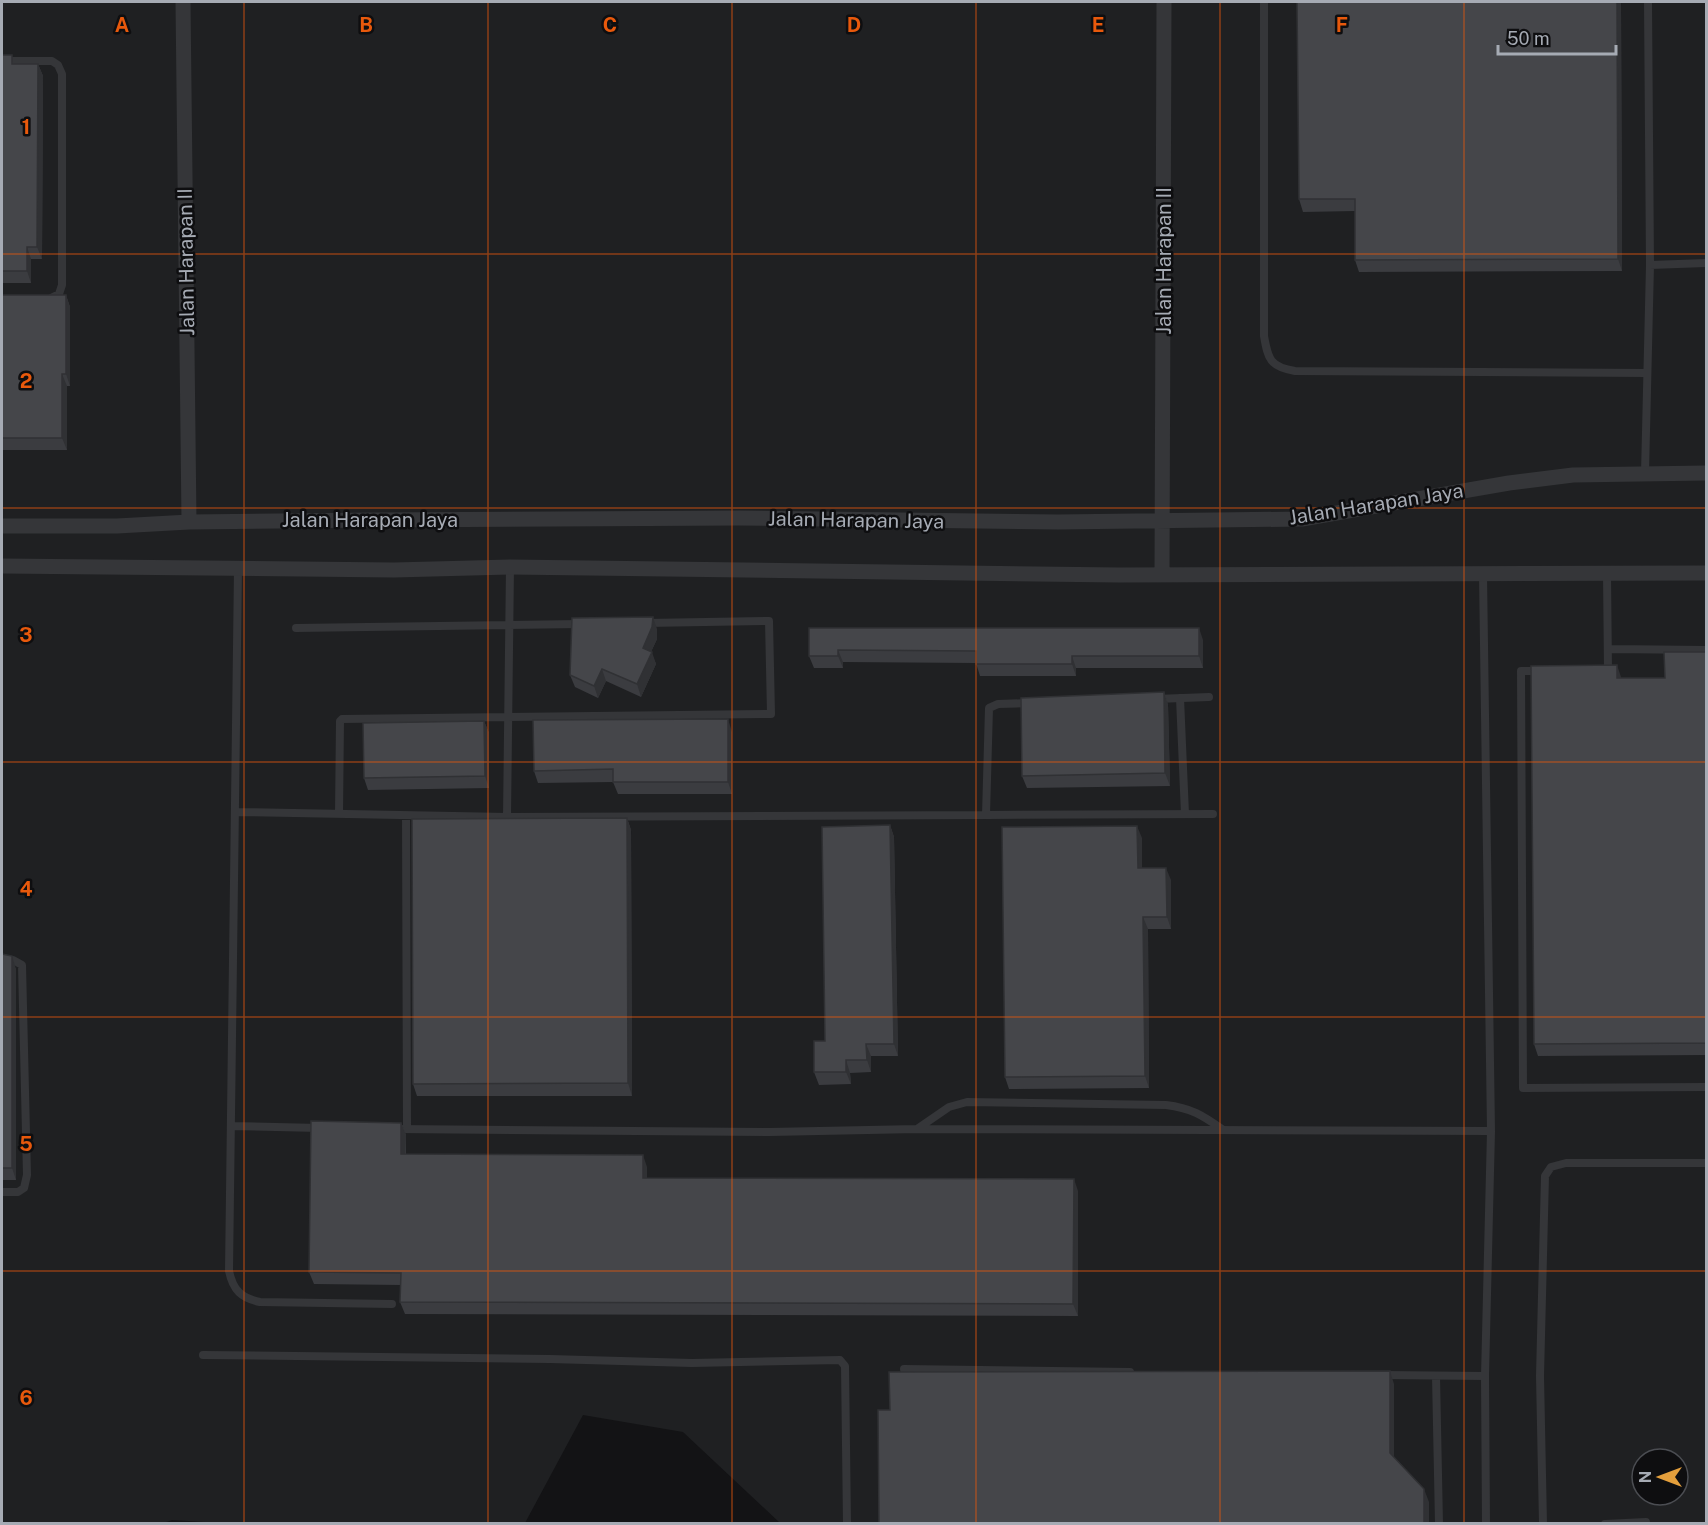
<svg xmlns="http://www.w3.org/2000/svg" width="1708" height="1525" font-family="'Public Sans',sans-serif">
<rect width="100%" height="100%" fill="#131315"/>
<path fill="#1f2022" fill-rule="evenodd" d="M 2,2 L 1706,2 L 1706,1523 L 780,1523 L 683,1432 L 583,1415 L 525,1523 L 237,1524 L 172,1520 L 161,1524 L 2,1524 ZM 1642,1459 L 1678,1459 L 1678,1495 L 1642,1495 Z"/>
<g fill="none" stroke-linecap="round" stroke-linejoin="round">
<path stroke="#353639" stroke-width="8" d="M 1264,2 L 1264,336 C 1268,359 1270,367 1295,371 L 1647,373
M 2,61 L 52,61 L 58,65 L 62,74 L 62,285 L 59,294 L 51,298
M 1650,265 L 1706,263
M 1645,473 L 1650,265 L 1648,2
M 238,569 L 229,1271 C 233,1290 241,1298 260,1302 L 392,1304
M 1483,575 L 1491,1131 L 1485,1376 L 1486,1524
M 296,628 L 580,624
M 1609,649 L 1706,650
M 1606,670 L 1608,670 L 1607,574
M 1540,671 L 1521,671 L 1523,1088 L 1706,1087
M 1180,698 L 1185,814
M 1156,699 L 1209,697
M 1030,703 L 998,704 L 989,708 L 986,815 L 1213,814
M 236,812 L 507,817 L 986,815
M 339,814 L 340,721 L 342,719 L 771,714 L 769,621 L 646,623
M 406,816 L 407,1129
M 507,817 L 510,567
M 2,960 L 13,960 L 22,965 L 27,1175 L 24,1188 L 18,1192 L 2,1192
M 231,1126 L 320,1128
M 395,1129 L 770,1132 L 917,1129 L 1491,1131
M 917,1129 L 949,1107 L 967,1102 L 1166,1105 C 1191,1108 1202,1115 1222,1129
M 203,1355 L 550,1359 L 692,1363 L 840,1360 L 845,1366 L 847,1524
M 904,1369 L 1130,1372
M 1382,1375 L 1485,1376
M 1436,1376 L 1439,1524
M 1543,1524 L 1540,1376 L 1545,1176 L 1551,1167 L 1566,1163 L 1706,1163
M 1605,1524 L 1646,1522"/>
<path stroke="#353639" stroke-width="15" d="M 183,2 L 189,522
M 2,526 L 117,526 L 189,522 L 372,520 L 739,518 L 1058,522 L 1302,519 L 1509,483 L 1573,475 L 1706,473
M 2,566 L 394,570 L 510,567 L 1119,575 L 1706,573
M 1162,574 L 1164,2"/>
</g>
<path fill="#3b3c40" d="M 1297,2 L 1621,2 L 1622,271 L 1359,272 L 1355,260 L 1355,211 L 1303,212 L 1299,199 Z
M 2,55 L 15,64 L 38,64 L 43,76 L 42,259 L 31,259 L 31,283 L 2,283 Z
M 2,295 L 66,295 L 70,307 L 70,386 L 67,386 L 67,450 L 2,450 Z
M 809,628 L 1203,640 L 1203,668 L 1076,668 L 1076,676 L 980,676 L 976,663 L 843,662 L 843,668 L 814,668 L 809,656 Z
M 657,629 L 657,639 L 651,652 L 656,664 L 641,697 L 606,681 L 598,698 L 575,687 L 570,675 Z
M 1707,652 L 1707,1055 L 1538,1056 L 1534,1044 L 1621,677 L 1621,678 L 1665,678 Z
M 1164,692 L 1168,705 L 1170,786 L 1027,788 L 1022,776 Z
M 484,721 L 489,733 L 489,788 L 368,790 L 364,778 Z
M 732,732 L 732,794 L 618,794 L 613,782 L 538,783 L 534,771 Z
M 627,818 L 631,830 L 632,1096 L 417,1096 L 413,1084 Z
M 890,825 L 894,837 L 898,1056 L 871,1056 L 871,1072 L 850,1073 L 851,1084 L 819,1085 L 814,1072 L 825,1041 Z
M 1142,838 L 1142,868 L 1171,880 L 1171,929 L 1148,929 L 1149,1088 L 1009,1089 L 1005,1077 Z
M 2,954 L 16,969 L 16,1180 L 2,1180 Z
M 401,1123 L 406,1135 L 406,1154 L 647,1167 L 647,1178 L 1078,1191 L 1078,1316 L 405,1314 L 400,1302 L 401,1285 L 314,1284 L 309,1272 Z"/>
<path fill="#303134" d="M 1617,2 L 1621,2 L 1622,271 L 1618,259 Z
M 38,64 L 43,76 L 42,259 L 37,247 Z
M 27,247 L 31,259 L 31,283 L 27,271 Z
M 66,295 L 70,307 L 70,386 L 66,374 Z
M 62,374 L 67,386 L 67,450 L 62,438 Z
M 653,617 L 657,629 L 657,639 L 647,660 L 643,648 Z
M 1199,628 L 1203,640 L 1203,668 L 1199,656 Z
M 838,650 L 843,662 L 843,668 L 838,656 Z
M 652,652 L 656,664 L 641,697 L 637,684 Z
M 1072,656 L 1076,668 L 1076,676 L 1072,664 Z
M 1617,665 L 1621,677 L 1621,691 L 1617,678 Z
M 602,669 L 606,681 L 598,698 L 594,686 Z
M 1164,692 L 1168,705 L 1170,786 L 1165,773 Z
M 728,719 L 732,732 L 732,794 L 728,782 Z
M 484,721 L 489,733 L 489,788 L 485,776 Z
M 627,818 L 631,830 L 632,1096 L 628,1083 Z
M 890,825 L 894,837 L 898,1056 L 894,1044 Z
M 1137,826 L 1142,838 L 1142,881 L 1138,868 Z
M 1166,868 L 1171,880 L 1171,929 L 1167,917 Z
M 1143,917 L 1148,929 L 1149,1088 L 1145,1076 Z
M 12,956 L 16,969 L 16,1180 L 12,1168 Z
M 866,1044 L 871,1056 L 871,1072 L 867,1060 Z
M 846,1060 L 850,1073 L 851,1084 L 846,1072 Z
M 401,1123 L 406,1135 L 405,1166 L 401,1154 Z
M 643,1155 L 647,1167 L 647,1190 L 643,1178 Z
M 1074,1179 L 1078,1191 L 1078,1316 L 1073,1304 Z
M 1390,1371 L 1394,1384 L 1394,1465 L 1390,1453 Z
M 1424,1489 L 1429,1502 L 1429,1524 L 1424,1524 Z"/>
<path fill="#45464a" stroke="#303134" stroke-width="1.5" d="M 1297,2 L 1617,2 L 1618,259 L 1355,260 L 1355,199 L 1299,199 Z
M 2,55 L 12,55 L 12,64 L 38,64 L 37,247 L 27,247 L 27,271 L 2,271 Z
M 2,295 L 66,295 L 66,374 L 62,374 L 62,438 L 2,438 Z
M 653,617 L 652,627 L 643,648 L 652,652 L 637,684 L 602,669 L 594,686 L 570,675 L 572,618 Z
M 809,628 L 1199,628 L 1199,656 L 1072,656 L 1072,664 L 976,664 L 976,651 L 838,650 L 838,656 L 809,656 Z
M 1664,652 L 1707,652 L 1707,1043 L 1534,1044 L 1531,666 L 1617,665 L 1617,678 L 1665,678 Z
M 1164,692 L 1165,773 L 1022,776 L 1021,698 Z
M 728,719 L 728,782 L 613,782 L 613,769 L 534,771 L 533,720 Z
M 484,721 L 485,776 L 364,778 L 363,723 Z
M 627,818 L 628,1083 L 413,1084 L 412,819 Z
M 890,825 L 894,1044 L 866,1044 L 867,1060 L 846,1060 L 846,1072 L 814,1072 L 814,1041 L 825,1041 L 822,827 Z
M 1137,826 L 1138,868 L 1166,868 L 1167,917 L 1143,917 L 1145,1076 L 1005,1077 L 1002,827 Z
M 2,954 L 12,956 L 12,1168 L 2,1168 Z
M 311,1121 L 401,1123 L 401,1154 L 643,1155 L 643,1178 L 1074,1179 L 1073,1304 L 400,1302 L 401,1273 L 309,1272 Z
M 1390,1371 L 1390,1453 L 1424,1489 L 1424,1524 L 879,1524 L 878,1410 L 890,1410 L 889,1372 Z"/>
<path fill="none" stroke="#e8590c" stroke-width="1.5" stroke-opacity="0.55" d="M 244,2 L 244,1524M 488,2 L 488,1524M 732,2 L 732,1524M 976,2 L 976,1524M 1220,2 L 1220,1524M 1464,2 L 1464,1524M 2,254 L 1706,254M 2,508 L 1706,508M 2,762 L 1706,762M 2,1017 L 1706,1017M 2,1271 L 1706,1271"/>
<g text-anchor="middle" stroke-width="5" stroke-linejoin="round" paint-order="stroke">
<g font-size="20" fill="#a6abb4" stroke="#0e0e10">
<text transform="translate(1164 261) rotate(-90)" y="7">Jalan Harapan II</text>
<text transform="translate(186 262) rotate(-91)" y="7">Jalan Harapan II</text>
<text transform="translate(1376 504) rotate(-9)" y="7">Jalan Harapan Jaya</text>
<text x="370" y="527">Jalan Harapan Jaya</text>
<text transform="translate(856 520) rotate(1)" y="7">Jalan Harapan Jaya</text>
</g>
</g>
<g font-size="20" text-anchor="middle" font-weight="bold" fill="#e8590c" stroke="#0e0e10" stroke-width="5" stroke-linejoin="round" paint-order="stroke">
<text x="122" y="32">A</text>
<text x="366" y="32">B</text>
<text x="610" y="32">C</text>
<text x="854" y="32">D</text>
<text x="1098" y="32">E</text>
<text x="1342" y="32">F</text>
<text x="26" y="134">1</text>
<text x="26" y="388">2</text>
<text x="26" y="642">3</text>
<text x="26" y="896">4</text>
<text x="26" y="1151">5</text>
<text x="26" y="1405">6</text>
</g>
<rect width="1708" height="1525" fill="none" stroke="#a6abb4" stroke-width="6"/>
<g transform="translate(1660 1477) rotate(270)"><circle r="28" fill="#0e0e10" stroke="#4b4d52" stroke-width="1.5"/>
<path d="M0-4.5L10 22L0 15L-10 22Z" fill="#e49f3c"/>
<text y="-9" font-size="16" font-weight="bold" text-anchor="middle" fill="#a6abb4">N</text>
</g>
<path d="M1498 45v9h118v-9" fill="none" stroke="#a6abb4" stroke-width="3"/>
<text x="1507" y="45" font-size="18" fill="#a6abb4" stroke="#0e0e10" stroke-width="4.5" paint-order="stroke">50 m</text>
</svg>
